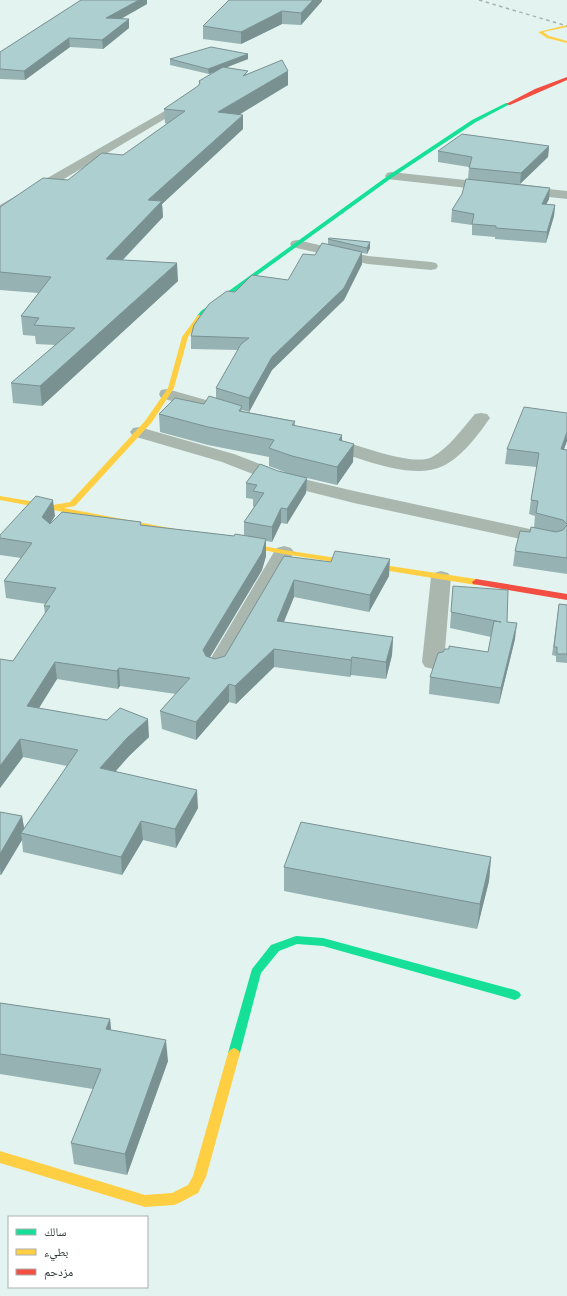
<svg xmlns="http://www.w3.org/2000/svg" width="567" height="1296" font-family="Cabin,'Noto Naskh Arabic',sans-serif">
<rect width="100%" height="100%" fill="#e3f4f0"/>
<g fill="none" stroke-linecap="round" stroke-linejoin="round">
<path fill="#a9b7af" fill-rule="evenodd" d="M 191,96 L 195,97 L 197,99 L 195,101 L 5,214 L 0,215 L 0,205 Z
M 391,172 L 567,191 L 567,199 L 387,179 L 385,176 L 387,173 Z
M 297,240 L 368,256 L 431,262 L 436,263 L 438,266 L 436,269 L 431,270 L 368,264 L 292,247 L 290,244 L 292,241 Z
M 167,389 L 231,407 L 234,411 L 231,415 L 225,416 L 161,398 L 159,394 L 161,390 Z
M 481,413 L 487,414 L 490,418 C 478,435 462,457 443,466 C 410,482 352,455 319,445 L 316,441 L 319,437 L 325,436 C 348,441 412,468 432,457 C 449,448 462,429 475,414 Z
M 139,427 L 234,454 L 291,476 L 354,491 L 548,533 L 555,535 L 558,539 L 555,543 L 548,545 L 354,503 L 278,484 L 222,462 L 133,436 L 130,432 L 133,428 Z
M 284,546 L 291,548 L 294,552 L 227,668 L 224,673 L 216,675 L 208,673 L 205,668 L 274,552 L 277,548 Z
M 441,571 L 448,573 L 451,577 L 444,662 L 441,667 L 433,669 L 425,667 L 422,662 L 431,577 L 434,573 Z"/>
<path fill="#16e098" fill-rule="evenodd" d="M 506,103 L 510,104 L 476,122 L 393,177 L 205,313 L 202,317 L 198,317 L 197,316 L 201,311 L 389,175 L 472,120 Z
M 296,936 L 323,938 L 515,990 L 519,992 L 521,995 L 519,998 L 515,1000 L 323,946 L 297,944 L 279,951 L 261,973 L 240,1053 L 238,1056 L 234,1058 L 230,1056 L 228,1053 L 252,969 L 271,945 Z"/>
<path fill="#ffcf43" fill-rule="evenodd" d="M 567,25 L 567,27 L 543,32 L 549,36 L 567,41 L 567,43 L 547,38 L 538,32 Z
M 198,315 L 203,316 L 188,337 L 174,388 L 152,422 L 75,506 L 64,508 L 175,529 L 178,529 L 179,531 L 178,533 L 175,533 L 0,500 L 0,496 L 53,505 L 70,502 L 145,421 L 168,388 L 182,337 Z
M 234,541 L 237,541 L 284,550 L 476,579 L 480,582 L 476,585 L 284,554 L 234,545 L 233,543 Z
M 234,1048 L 238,1050 L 240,1053 L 206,1177 L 198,1193 L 179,1203 L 174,1205 L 145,1207 L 0,1163 L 0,1151 L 145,1195 L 172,1193 L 188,1185 L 193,1176 L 228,1053 L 230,1050 Z"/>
<path fill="#f24e42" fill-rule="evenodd" d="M 567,77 L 567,80 L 510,105 L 506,104 L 535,89 Z
M 476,579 L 567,594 L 567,600 L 473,584 L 472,582 Z"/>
<path stroke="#a7b3ad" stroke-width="1.5" stroke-dasharray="3.5 3.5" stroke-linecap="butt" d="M 479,0 L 567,26"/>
</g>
<path fill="#96b2b3" d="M 81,0 L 147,0 L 147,4 L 121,19 L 129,28 L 103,49 L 70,47 L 25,80 L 0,79 L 0,52 Z
M 322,1 L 301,25 L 282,24 L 241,44 L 203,39 L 203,26 Z
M 248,54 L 248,59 L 225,68 L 288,85 L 239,114 L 243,129 L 162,204 L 163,217 L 123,260 L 178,281 L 42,406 L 13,403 L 11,383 L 55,345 L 36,344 L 35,336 L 23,335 L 21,316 L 38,293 L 0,290 L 0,207 L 68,180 L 123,155 L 167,124 L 165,123 L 164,109 L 198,86 L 199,84 L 199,81 L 218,70 L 209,74 L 170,65 L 170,59 Z
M 549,146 L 548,157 L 520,184 L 550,188 L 549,199 L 546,204 L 555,205 L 554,216 L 546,243 L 495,239 L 495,237 L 472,235 L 472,225 L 451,222 L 452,210 L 462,194 L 468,179 L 469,167 L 438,162 L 438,151 Z
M 328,239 L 370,242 L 370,248 L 367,254 L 362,253 L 362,264 L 344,300 L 272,370 L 249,412 L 242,410 L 242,411 L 295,421 L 295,426 L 342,441 L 353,462 L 337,485 L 307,478 L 306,493 L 287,524 L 281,523 L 272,542 L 266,541 L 266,556 L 262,570 L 210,657 L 215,659 L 225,656 L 284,556 L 389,576 L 369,612 L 294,597 L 284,622 L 393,637 L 392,655 L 386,679 L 351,675 L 350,677 L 274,667 L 236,704 L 229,702 L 196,740 L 162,729 L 160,711 L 176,694 L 120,686 L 118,689 L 57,679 L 39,708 L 149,737 L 129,756 L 115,771 L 198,808 L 176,848 L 143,840 L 122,875 L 23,852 L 22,840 L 1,875 L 0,875 L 0,812 L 22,816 L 24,828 L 67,766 L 23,757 L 0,788 L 0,659 L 13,661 L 45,614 L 44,606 L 46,604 L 6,598 L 4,581 L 21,558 L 0,555 L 0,535 L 55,516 L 51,523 L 141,522 L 141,525 L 234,536 L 244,535 L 244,522 L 254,507 L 253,506 L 253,499 L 246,498 L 246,483 L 278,471 L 287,473 L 269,466 L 269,457 L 208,445 L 160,432 L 159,414 L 204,404 L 216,398 L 216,388 L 238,350 L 191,349 L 191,336 L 235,292 L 288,280 L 315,255 L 328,245 Z
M 567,413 L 567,441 L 564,449 L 567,450 L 567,574 L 513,566 L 515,551 L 534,528 L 535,516 L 529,514 L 531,500 L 537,467 L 505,464 L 507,449 Z
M 453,586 L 507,622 L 515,639 L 499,704 L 429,694 L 430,677 L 443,652 L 488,652 L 491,637 L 450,628 Z
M 559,604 L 567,605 L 567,663 L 556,662 L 556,656 L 552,655 Z
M 491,857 L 489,881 L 477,929 L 284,891 L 284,867 Z
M 0,1003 L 110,1019 L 111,1030 L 168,1061 L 127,1175 L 74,1164 L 71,1143 L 93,1089 L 0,1074 Z"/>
<path fill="#7a9192" d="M 139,0 L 147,0 L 147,4 L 106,27 L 106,18 Z
M 313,0 L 322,0 L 322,1 L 301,25 L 301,13 Z
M 282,11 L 282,24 L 241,44 L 241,32 Z
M 129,19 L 129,28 L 103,49 L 102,40 Z
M 69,38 L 70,47 L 25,80 L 24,71 Z
M 248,54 L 248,59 L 209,74 L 208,69 Z
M 288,71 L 288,85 L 219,127 L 218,112 Z
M 243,115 L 243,129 L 162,204 L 163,217 L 107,276 L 106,259 L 148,200 Z
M 549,146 L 548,157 L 520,184 L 521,173 Z
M 550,188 L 549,199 L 541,215 L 542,204 Z
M 555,205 L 554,216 L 546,243 L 547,232 Z
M 370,242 L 370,248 L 367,254 L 367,248 Z
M 362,252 L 362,264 L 344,300 L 272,370 L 249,412 L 249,398 L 272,357 Z
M 177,263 L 178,281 L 42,406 L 40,386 Z
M 567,432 L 567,441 L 559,463 L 561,449 Z
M 342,435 L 342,453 L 339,440 Z
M 354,444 L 353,462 L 337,485 L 337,467 Z
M 307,478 L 306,493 L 287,524 L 287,509 Z
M 53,500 L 55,516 L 43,534 L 42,517 Z
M 281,508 L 281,523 L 272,542 L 272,527 Z
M 266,539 L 266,556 L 262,570 L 204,667 L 203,650 Z
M 390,559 L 389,576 L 369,612 L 370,595 Z
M 294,580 L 294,597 L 277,638 L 277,621 Z
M 517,623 L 515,639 L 499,704 L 501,688 Z
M 393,637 L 392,655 L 386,679 L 386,662 Z
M 274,649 L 274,667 L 236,704 L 235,686 Z
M 352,657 L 351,675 L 350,677 L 351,660 Z
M 55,662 L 57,679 L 29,724 L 27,706 Z
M 119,668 L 120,686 L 118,689 L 117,671 Z
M 229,684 L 229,702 L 196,740 L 196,722 Z
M 148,719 L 149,737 L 129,756 L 102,787 L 100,768 L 127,738 Z
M 20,739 L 23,757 L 0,788 L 0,766 Z
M 197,790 L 198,808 L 176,848 L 175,829 Z
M 22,816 L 25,834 L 21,833 L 22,840 L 1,875 L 0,867 L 0,854 Z
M 141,821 L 143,840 L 122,875 L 121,857 Z
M 491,857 L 489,881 L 477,929 L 480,904 Z
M 110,1019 L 112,1040 L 106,1029 Z
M 166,1040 L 168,1061 L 127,1175 L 125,1154 Z"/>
<path fill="#aecfd0" stroke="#7a9192" d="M 81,0 L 139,0 L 106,18 L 129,19 L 102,40 L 69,38 L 24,71 L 0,69 L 0,52 Z
M 229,0 L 313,0 L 301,13 L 282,11 L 241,32 L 203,26 Z
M 211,47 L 248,54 L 208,69 L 170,59 Z
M 282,60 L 288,71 L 218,112 L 243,115 L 148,200 L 162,201 L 106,259 L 177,263 L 40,386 L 11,383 L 75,328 L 34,325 L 39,318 L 21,316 L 51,277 L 0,272 L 0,207 L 43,178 L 68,180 L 102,153 L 123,155 L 185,111 L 164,109 L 198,86 L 200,83 L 199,81 L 223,67 L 248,71 L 243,76 Z
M 462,134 L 549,146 L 521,173 L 469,168 L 472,157 L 438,151 Z
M 466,179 L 550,188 L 542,204 L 555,205 L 547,232 L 496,228 L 496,226 L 472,224 L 474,214 L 452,210 L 462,194 Z
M 329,238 L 370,242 L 367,248 L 328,239 Z
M 322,243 L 362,252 L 344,288 L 272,357 L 249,398 L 216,388 L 241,344 L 249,338 L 191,336 L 194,325 L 209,304 L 227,291 L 235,292 L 252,275 L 288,280 L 303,254 L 315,255 Z
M 209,396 L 242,406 L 239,411 L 292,421 L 295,421 L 292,425 L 342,435 L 339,440 L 354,444 L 337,467 L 292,456 L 269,448 L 274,440 L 208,427 L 159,414 L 175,398 L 204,404 Z
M 524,407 L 567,413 L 567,432 L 561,449 L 567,450 L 567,524 L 563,520 L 536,513 L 538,501 L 531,500 L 539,453 L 507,449 Z
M 260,464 L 278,471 L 307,478 L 287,509 L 281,508 L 272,527 L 244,522 L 264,493 L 253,491 L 257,485 L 246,483 Z
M 36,496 L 53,500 L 42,517 L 50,524 L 62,512 L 141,522 L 140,525 L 234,536 L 235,534 L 266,539 L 262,553 L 203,650 L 206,656 L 215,659 L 225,656 L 284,556 L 331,562 L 335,551 L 390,559 L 370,595 L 294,580 L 277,621 L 393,637 L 386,662 L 352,657 L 351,660 L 274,649 L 235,686 L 229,684 L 196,722 L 160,711 L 190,678 L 119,668 L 117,671 L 55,662 L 27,706 L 107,720 L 120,708 L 148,719 L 127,738 L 100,768 L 197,790 L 175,829 L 141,821 L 121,857 L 21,833 L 78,750 L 20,739 L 0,766 L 0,659 L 13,661 L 50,606 L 44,606 L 56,588 L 4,581 L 32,543 L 0,538 L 0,535 Z
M 567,525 L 567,558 L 515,551 L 520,531 L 530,532 L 531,527 L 556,532 L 563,530 Z
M 453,586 L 508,590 L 507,622 L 517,623 L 501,688 L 430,677 L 438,653 L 443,652 L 445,649 L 449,649 L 449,646 L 488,652 L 494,621 L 501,622 L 451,612 Z
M 559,604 L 567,605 L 567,654 L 557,654 L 557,647 L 554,647 Z
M 0,812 L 22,816 L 0,854 Z
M 301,822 L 491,857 L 480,904 L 284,867 Z
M 0,1003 L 110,1019 L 106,1029 L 166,1040 L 125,1154 L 71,1143 L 101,1069 L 0,1054 Z"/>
<rect x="8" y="1216" width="140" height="72" fill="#ffffff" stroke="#abafaf"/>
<rect x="16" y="1229" width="20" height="6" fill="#16e098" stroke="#abafaf"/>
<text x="44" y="1236" font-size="12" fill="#2d3836">سالك</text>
<rect x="16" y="1249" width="20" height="6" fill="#ffcf43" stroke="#abafaf"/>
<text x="44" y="1256" font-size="12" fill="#2d3836">بطيء</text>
<rect x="16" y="1269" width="20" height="6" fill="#f24e42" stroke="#abafaf"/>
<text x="44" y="1276" font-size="12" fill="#2d3836">مزدحم</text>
</svg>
